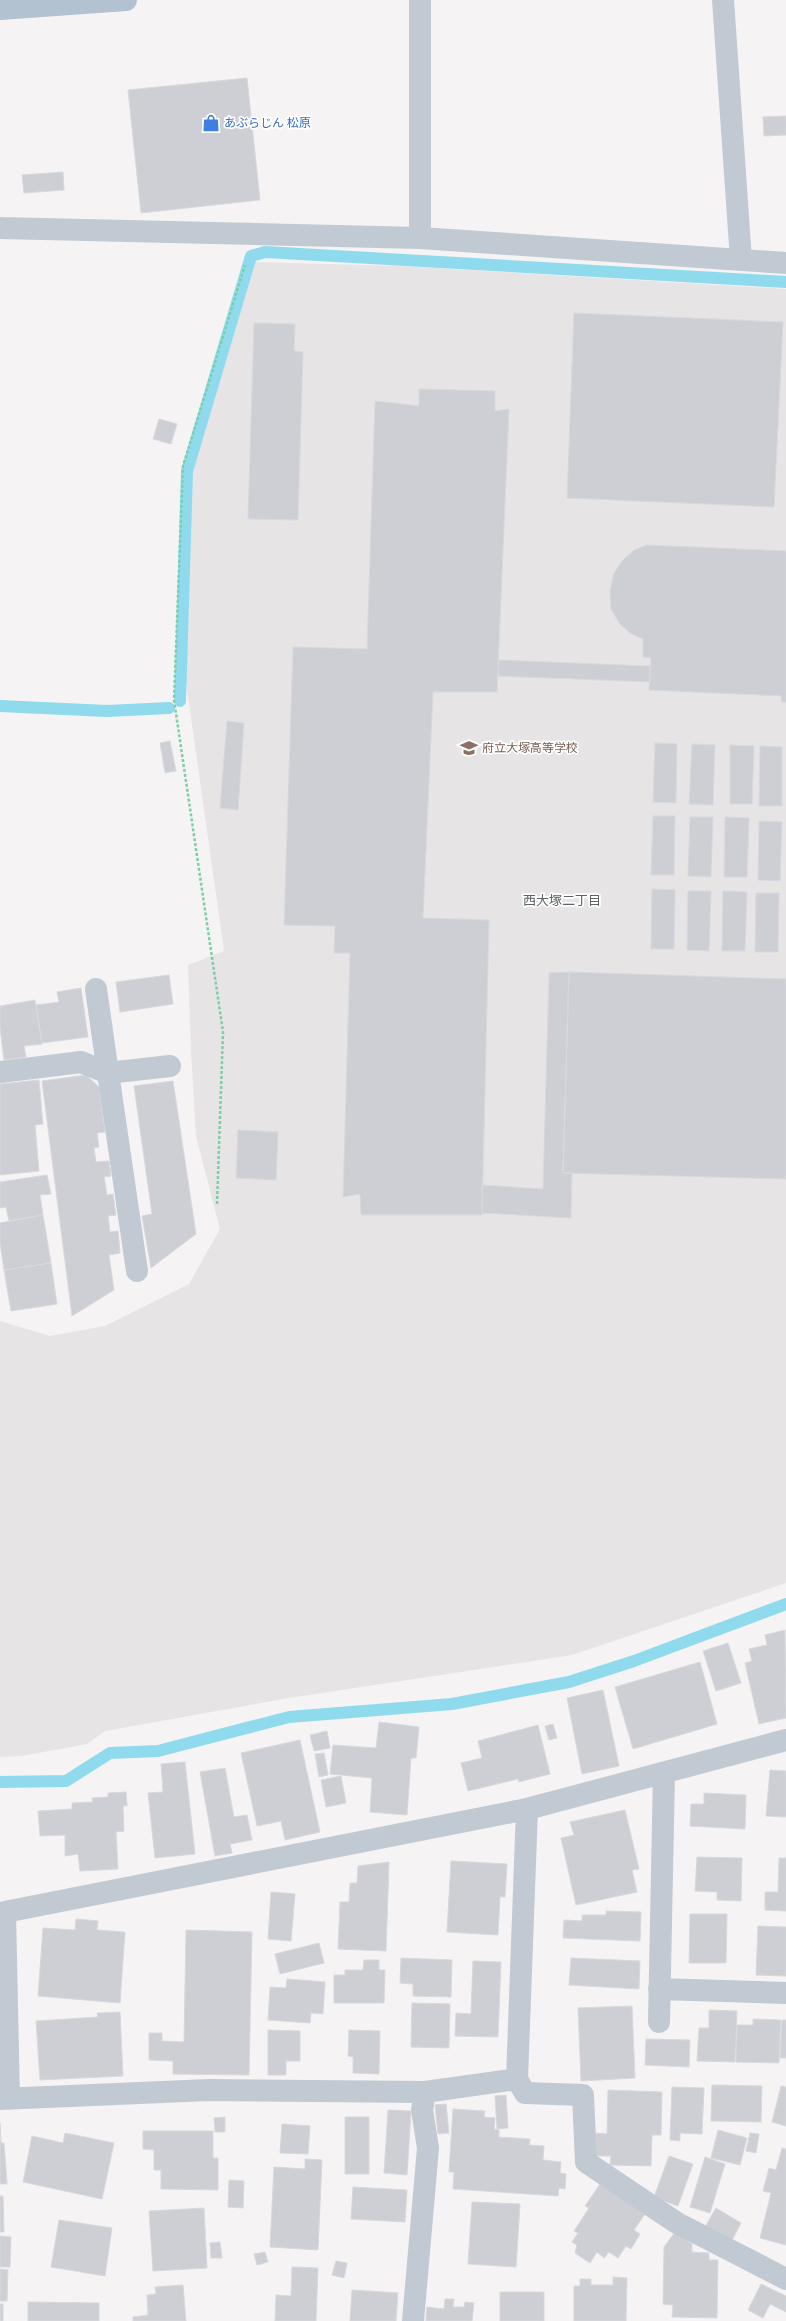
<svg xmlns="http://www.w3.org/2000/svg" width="786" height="2321" font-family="'Noto Sans','Noto Sans JP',sans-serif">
<rect width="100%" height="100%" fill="#f5f3f3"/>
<path fill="#e6e4e5" d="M 252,262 L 399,266 L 786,289 L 786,1583 L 572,1655 L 289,1698 L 105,1731 L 87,1744 L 22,1756 L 0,1757 L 0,1321 L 50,1336 L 105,1326 L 189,1284 L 220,1229 L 196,1136 L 191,1051 L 188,965 L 224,951 L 185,675 L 191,461 Z"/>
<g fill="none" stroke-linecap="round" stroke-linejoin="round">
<path stroke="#90daee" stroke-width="12" d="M 180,701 L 187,471 L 251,256 L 265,252 L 786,282
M 0,706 L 107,711 L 169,708
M 0,1782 L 66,1781 L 110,1753 L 158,1751 L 289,1717 L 452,1704 L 569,1682 L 634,1661 L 786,1604"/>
</g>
<path fill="#cdcfd5" stroke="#d7d9de" d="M 247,78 L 260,200 L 141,213 L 128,90 Z
M 786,116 L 786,135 L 764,136 L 763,117 Z
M 63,172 L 64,190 L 24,193 L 22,175 Z
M 574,313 L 783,322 L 774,507 L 567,498 Z
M 254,323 L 295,324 L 294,351 L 303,352 L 298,520 L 248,519 Z
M 419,389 L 495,391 L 495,411 L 509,409 L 497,692 L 433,692 L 423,918 L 489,920 L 482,1215 L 361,1215 L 360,1194 L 343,1197 L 350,953 L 334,953 L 335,926 L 284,925 L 293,647 L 367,649 L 375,401 L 419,406 Z
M 159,419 L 177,424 L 171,444 L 153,439 Z
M 647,545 L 786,551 L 786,702 L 781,702 L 782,696 L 649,690 L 651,658 L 643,657 L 643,639 L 630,633 L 620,624 L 611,609 L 610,591 L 614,573 L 623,560 L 634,550 Z
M 499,660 L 650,666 L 650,682 L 498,676 Z
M 227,721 L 244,723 L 238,810 L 220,808 Z
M 170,741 L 176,771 L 165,773 L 160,743 Z
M 655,743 L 677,744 L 676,803 L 653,802 Z
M 692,744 L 715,745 L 713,805 L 689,804 Z
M 730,745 L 754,746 L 752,804 L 730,804 Z
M 760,746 L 782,747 L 782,806 L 759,806 Z
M 653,816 L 675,816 L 674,875 L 651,875 Z
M 690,817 L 713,817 L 711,877 L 688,876 Z
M 725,817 L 749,818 L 747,877 L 724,877 Z
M 759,821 L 782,822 L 780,881 L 758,880 Z
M 652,889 L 675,890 L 674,949 L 651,949 Z
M 688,891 L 711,891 L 709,951 L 687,950 Z
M 723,891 L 747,892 L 745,951 L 722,951 Z
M 756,893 L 779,893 L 778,952 L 755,952 Z
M 569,972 L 786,979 L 786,1179 L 563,1173 Z
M 569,972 L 563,1173 L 572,1173 L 571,1218 L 482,1213 L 482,1185 L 543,1189 L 549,973 Z
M 169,975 L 173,1004 L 120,1012 L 116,982 Z
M 81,988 L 88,1037 L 42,1043 L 36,1005 L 59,1002 L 57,992 Z
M 35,1000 L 42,1044 L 24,1046 L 26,1057 L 4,1060 L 0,1027 L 0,1006 Z
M 86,1075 L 99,1087 L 105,1132 L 97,1133 L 99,1147 L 94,1148 L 96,1162 L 109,1161 L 111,1176 L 104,1177 L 107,1195 L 113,1194 L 116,1215 L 108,1216 L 110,1232 L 118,1231 L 120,1253 L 109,1255 L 114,1290 L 72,1316 L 42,1081 Z
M 39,1080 L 43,1124 L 35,1125 L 39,1171 L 0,1175 L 0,1084 Z
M 173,1081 L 196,1234 L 151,1268 L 142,1216 L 152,1214 L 134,1086 Z
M 238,1130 L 278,1132 L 276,1180 L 236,1178 Z
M 47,1175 L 51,1194 L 40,1195 L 43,1215 L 9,1221 L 6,1207 L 0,1208 L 0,1182 Z
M 43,1215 L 51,1263 L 4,1270 L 0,1243 L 0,1223 Z
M 51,1263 L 57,1304 L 11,1311 L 4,1270 Z
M 785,1630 L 786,1718 L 759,1724 L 745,1663 L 752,1661 L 749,1649 L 767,1645 L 765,1635 Z
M 728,1643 L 741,1683 L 716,1691 L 703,1651 Z
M 700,1662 L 717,1724 L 633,1749 L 615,1687 Z
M 603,1690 L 619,1766 L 582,1774 L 567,1698 Z
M 379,1722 L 419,1727 L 416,1758 L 411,1758 L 407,1815 L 370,1812 L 372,1778 L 330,1774 L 333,1745 L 376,1748 Z
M 553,1724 L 557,1738 L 549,1740 L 545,1726 Z
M 538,1725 L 550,1774 L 519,1782 L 518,1779 L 468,1791 L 461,1763 L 482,1758 L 478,1741 Z
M 327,1731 L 330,1748 L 314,1751 L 310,1735 Z
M 300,1740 L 320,1832 L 285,1840 L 281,1821 L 257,1826 L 241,1753 Z
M 324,1753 L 328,1775 L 319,1777 L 315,1754 Z
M 185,1762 L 195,1854 L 155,1858 L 148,1793 L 163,1792 L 161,1764 Z
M 225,1768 L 234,1817 L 247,1815 L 252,1840 L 230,1844 L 232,1853 L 215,1856 L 200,1772 Z
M 770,1770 L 786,1771 L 786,1817 L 766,1816 Z
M 341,1776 L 346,1803 L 326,1807 L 321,1780 Z
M 126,1792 L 127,1806 L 123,1806 L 124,1831 L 116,1832 L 118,1869 L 80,1871 L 78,1854 L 65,1856 L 65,1835 L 40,1836 L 38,1811 L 72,1809 L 72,1803 L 93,1802 L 92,1798 L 108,1797 L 108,1793 Z
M 704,1793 L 746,1795 L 745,1829 L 690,1826 L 691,1804 L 704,1804 Z
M 625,1810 L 639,1869 L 632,1870 L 637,1892 L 576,1905 L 561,1838 L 574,1835 L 570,1822 Z
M 697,1857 L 742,1858 L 741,1901 L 717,1900 L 717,1892 L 695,1891 Z
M 779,1858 L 786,1858 L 786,1911 L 765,1910 L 765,1892 L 778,1892 Z
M 451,1861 L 507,1864 L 505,1897 L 500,1897 L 498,1935 L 447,1932 Z
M 389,1862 L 386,1951 L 338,1949 L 340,1902 L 349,1902 L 350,1883 L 357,1883 L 358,1866 Z
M 271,1892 L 295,1894 L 291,1941 L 268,1939 Z
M 606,1911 L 641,1912 L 640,1941 L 563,1938 L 564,1920 L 582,1921 L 582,1915 L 606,1915 Z
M 690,1914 L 727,1914 L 726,1963 L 689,1963 Z
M 76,1919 L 98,1921 L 97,1930 L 125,1932 L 120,2003 L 38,1996 L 43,1928 L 75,1930 Z
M 758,1926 L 786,1927 L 786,1976 L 756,1975 Z
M 186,1930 L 252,1932 L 249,2075 L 173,2074 L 173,2061 L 149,2060 L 149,2033 L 162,2033 L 162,2041 L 184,2042 Z
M 319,1943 L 324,1963 L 280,1974 L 275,1954 Z
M 401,1958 L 452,1960 L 451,1997 L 413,1996 L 413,1984 L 400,1983 Z
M 571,1958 L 640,1961 L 639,1989 L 569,1985 Z
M 364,1960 L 379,1960 L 379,1970 L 385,1970 L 384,2003 L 334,2003 L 334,1975 L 345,1975 L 345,1970 L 363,1970 Z
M 473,1961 L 501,1962 L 498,2037 L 455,2036 L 456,2013 L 471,2014 Z
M 287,1979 L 325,1982 L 323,2014 L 311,2013 L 310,2023 L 268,2020 L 270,1987 L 286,1988 Z
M 412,2003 L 450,2004 L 449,2048 L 411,2047 Z
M 632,2006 L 635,2078 L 581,2081 L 578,2008 Z
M 709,2010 L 737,2011 L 735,2062 L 697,2061 L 699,2028 L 709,2028 Z
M 120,2012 L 123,2076 L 40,2080 L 36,2021 L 98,2017 L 97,2013 Z
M 753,2019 L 781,2020 L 779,2063 L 736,2062 L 737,2025 L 753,2025 Z
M 782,2020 L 786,2020 L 786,2058 L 780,2058 Z
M 268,2030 L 300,2031 L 300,2061 L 286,2061 L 286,2075 L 268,2075 Z
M 349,2030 L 380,2031 L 379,2074 L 353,2073 L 353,2057 L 348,2056 Z
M 646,2039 L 690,2040 L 689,2067 L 645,2065 Z
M 712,2085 L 762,2086 L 761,2122 L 711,2121 Z
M 781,2086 L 786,2087 L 786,2126 L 772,2122 Z
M 672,2087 L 704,2088 L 702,2134 L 680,2133 L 680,2141 L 670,2140 Z
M 608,2090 L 662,2092 L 661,2135 L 652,2135 L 651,2166 L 610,2165 L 611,2156 L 596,2156 L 596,2133 L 607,2134 Z
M 506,2095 L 508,2128 L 497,2129 L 495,2096 Z
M 446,2104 L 449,2133 L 438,2134 L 435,2105 Z
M 453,2109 L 485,2111 L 484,2117 L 495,2118 L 494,2129 L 499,2130 L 499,2137 L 530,2139 L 529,2145 L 544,2146 L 543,2160 L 561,2162 L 560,2173 L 566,2174 L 565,2189 L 559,2188 L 558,2196 L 453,2189 L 454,2172 L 449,2172 Z
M 388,2110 L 411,2111 L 407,2175 L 384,2173 Z
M 225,2117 L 225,2132 L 215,2132 L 214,2118 Z
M 345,2117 L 369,2117 L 369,2174 L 345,2174 Z
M 0,2123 L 1,2143 L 4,2143 L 7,2184 L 0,2184 Z
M 282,2124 L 310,2126 L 308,2154 L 280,2153 Z
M 718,2130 L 747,2138 L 740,2165 L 711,2158 Z
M 143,2131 L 213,2131 L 213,2158 L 218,2158 L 218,2190 L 161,2189 L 161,2170 L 154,2170 L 154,2150 L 143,2149 Z
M 65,2133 L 114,2143 L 102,2199 L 23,2182 L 32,2136 L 63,2143 Z
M 750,2133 L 759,2134 L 756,2153 L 746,2151 Z
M 782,2148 L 786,2149 L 786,2245 L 760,2238 L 771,2193 L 763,2191 L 769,2168 L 776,2170 Z
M 669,2156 L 693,2164 L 678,2206 L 654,2197 Z
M 705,2157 L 725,2164 L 710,2213 L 690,2207 Z
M 305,2159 L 322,2160 L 318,2250 L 270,2247 L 274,2167 L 305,2169 Z
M 229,2180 L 244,2181 L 243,2208 L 228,2207 Z
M 602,2181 L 645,2214 L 634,2230 L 640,2234 L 631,2249 L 626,2246 L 618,2258 L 609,2252 L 604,2258 L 597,2252 L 590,2263 L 575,2253 L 577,2245 L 572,2242 L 578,2233 L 574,2231 L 589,2208 L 585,2206 Z
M 353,2187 L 407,2190 L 405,2222 L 351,2219 Z
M 0,2196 L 3,2196 L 4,2232 L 0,2232 Z
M 472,2202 L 520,2204 L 516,2267 L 468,2264 Z
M 204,2208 L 207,2268 L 153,2271 L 149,2211 Z
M 716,2208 L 741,2223 L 730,2244 L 702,2232 Z
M 59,2220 L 112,2228 L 105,2276 L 51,2267 Z
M 675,2232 L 692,2244 L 692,2252 L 709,2253 L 709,2260 L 718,2260 L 717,2318 L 672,2317 L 673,2305 L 663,2304 L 664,2247 Z
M 0,2236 L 11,2237 L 10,2267 L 0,2267 Z
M 220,2242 L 222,2258 L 211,2258 L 210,2243 Z
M 265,2252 L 268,2262 L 257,2265 L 254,2254 Z
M 336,2261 L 347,2263 L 344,2278 L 332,2275 Z
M 292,2267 L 318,2268 L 316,2321 L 275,2321 L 276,2295 L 291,2296 Z
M 0,2269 L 8,2270 L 7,2301 L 0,2301 Z
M 613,2277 L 627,2278 L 626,2321 L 574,2321 L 574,2286 L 580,2286 L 580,2279 L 591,2279 L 591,2285 L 613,2285 Z
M 761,2284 L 786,2296 L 786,2312 L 770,2304 L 763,2318 L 748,2310 Z
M 183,2285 L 186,2321 L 133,2321 L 133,2317 L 148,2315 L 147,2295 L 156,2294 L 155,2287 Z
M 352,2290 L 398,2293 L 396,2321 L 350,2321 Z
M 500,2292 L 544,2292 L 544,2321 L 500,2321 Z
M 445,2299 L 454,2299 L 453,2307 L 464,2307 L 465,2302 L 474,2303 L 472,2321 L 426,2321 L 427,2307 L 444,2309 Z
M 28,2302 L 99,2303 L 99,2321 L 28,2321 Z
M 0,2304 L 3,2304 L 3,2321 L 0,2321 Z"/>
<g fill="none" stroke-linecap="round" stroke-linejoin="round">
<path stroke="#7ad0a6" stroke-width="2.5" stroke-dasharray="3 2" stroke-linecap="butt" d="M 217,1204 L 223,1032 L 174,700 L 183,466 L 245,265"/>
<path stroke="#c1cad2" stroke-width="22" d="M 420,0 L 420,238
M 723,0 L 741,260
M 0,228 L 420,238 L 786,263
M 96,989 L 108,1073 L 170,1066
M 0,1072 L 81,1062 L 108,1073 L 137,1271
M 5,1912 L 9,2099
M 0,1913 L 527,1809 L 786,1740
M 659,1989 L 786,1993
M 659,2022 L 664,1773
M 517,2079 L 525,2093 L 583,2095 L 586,2162 L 677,2223 L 786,2279
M 0,2099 L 209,2090 L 425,2092 L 517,2079 L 527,1809
M 413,2321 L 428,2148 L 422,2110 L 425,2092"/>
<path stroke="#b3c2d1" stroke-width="22" d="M 0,9 L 126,0"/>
</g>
<defs>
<g id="shop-bare" transform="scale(1.38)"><path d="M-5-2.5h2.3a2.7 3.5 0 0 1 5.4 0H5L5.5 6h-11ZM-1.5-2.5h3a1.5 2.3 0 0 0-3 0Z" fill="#3f7fe0" stroke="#fff" stroke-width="2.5" paint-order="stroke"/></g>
<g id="school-bare" transform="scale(1.38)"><path d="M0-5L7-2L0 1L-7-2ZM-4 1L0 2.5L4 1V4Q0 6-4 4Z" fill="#8d6e63" stroke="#fff" stroke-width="2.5" paint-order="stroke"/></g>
</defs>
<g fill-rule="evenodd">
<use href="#shop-bare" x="211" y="123"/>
<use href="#school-bare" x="469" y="748"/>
</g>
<g text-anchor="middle" stroke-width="3.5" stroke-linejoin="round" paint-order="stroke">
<g font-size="12" fill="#366cbe" stroke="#fff" text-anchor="start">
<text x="224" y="127">あぶらじん 松原</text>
</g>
<g font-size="12" fill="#785e54" stroke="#fff" text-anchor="start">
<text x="482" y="752">府立大塚高等学校</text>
</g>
<g font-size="13" fill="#5f6368" stroke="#fff">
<text x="562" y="905">西大塚二丁目</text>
</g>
</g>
</svg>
